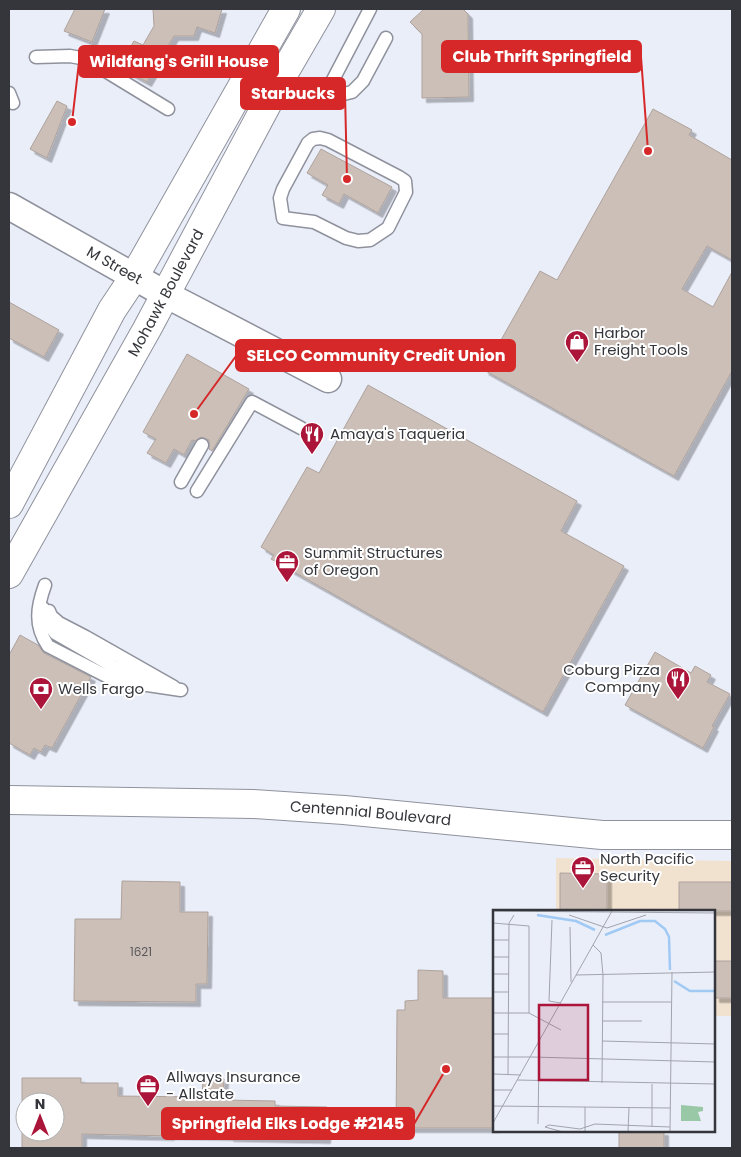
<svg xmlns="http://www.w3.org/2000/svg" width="741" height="1157" font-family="Poppins,sans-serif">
<defs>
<filter id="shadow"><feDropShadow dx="4.5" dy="4.5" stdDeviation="0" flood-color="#0004"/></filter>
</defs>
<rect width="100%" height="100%" fill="#eaeef9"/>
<path fill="#f1e1cf" d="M 556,858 L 732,861 L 732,1016 L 715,1016 L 715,911 L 556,911 Z"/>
<path fill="#cbbfb8" stroke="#aea29c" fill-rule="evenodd" filter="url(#shadow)" d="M 75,9 L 105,9 L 92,42 L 64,31 Z
M 153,9 L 222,9 L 215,33 L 197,27 L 194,36 L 174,36 L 147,82 L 119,67 L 134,41 L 143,45 L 154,26 Z
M 424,9 L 463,9 L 468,14 L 469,97 L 422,98 L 422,34 L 410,22 Z
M 57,101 L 67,106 L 47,158 L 30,149 Z
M 653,109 L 692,130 L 689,135 L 732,160 L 732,260 L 707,246 L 682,289 L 713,307 L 732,272 L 732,371 L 674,476 L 484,370 L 540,271 L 557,280 Z
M 321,149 L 392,187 L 378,213 L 344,194 L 339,204 L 322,195 L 328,185 L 307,173 Z
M 9,302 L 59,330 L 44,357 L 9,338 Z
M 187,354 L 249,389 L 212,451 L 209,449 L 209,440 L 201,437 L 195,441 L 192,440 L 184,455 L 174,449 L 166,463 L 147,453 L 156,439 L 143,432 Z
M 368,385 L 577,501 L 561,531 L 624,566 L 543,712 L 271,559 L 274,555 L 261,547 L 307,467 L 319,473 Z
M 20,635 L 38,645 L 44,653 L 91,677 L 52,748 L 45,745 L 41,752 L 34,748 L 30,755 L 9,743 L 9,655 Z
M 655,652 L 691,673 L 695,666 L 711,675 L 707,682 L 730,694 L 712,726 L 714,727 L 703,748 L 625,705 Z
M 560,873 L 607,874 L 607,911 L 560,911 Z
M 122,881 L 180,882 L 180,912 L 208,912 L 207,984 L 196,984 L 196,1002 L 74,1001 L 75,919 L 121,919 Z
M 679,882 L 732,882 L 732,911 L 679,911 Z
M 715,961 L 732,961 L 732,998 L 715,998 Z
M 418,970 L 443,971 L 443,998 L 495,998 L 495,1128 L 396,1128 L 397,1010 L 405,1010 L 405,1001 L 418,1000 Z
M 22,1078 L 81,1078 L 81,1083 L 118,1083 L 118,1096 L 202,1097 L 203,1078 L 224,1079 L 223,1100 L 275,1101 L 275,1106 L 327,1107 L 326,1139 L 229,1137 L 229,1136 L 170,1135 L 170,1136 L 82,1134 L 82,1148 L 22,1148 ZM 25,1102 L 55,1102 L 55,1132 L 25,1132 Z
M 619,1131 L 664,1131 L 664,1148 L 619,1148 Z"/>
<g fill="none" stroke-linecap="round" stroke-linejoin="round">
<g stroke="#8f929d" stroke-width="15">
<path id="lane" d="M 36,57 L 70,56 L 86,59 L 168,109
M 9,93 L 13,103
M 335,96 L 352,92 L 363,81 L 386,38
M 324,97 L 370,9
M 320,138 L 328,140 L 399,177 L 405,181 L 406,192 L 388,228 L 370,240 L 358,241 L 346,238 L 314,222 L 283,218 L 280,198 L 283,189 L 308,143 L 313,139 Z
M 181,482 L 202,445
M 197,491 L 252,402 L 301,428
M 45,585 C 37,607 34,625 48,646 L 114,680 L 181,690
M 43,608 L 47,621 L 55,633 L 116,668 L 150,680
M 49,611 L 51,616 L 59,623 L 86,637 L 174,687"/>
</g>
<g stroke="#8f929d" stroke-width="29">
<g id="street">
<path id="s1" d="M 9,206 L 165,294 L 328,379"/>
</g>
</g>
<g stroke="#8f929d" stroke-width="30">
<g id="secondary">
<path d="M 9,504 L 112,310 L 134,277 L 286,9"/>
<path id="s2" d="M 9,574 L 147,329 L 281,78 L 321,9"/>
<path id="s3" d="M 9,800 L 253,804 L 344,810 L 602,835 L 732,835"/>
</g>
</g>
<use href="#lane" stroke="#fff" stroke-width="12"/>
<use href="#street" stroke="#fff" stroke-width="26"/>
<use href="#secondary" stroke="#fff" stroke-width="28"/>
</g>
<defs>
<g id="shop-pin" transform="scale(1.25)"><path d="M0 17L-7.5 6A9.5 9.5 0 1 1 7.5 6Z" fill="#ab1539" stroke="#fff"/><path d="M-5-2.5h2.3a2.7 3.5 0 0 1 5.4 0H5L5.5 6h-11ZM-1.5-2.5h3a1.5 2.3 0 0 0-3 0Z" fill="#fff"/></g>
<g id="restaurant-pin" transform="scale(1.25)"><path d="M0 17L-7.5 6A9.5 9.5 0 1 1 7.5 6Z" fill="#ab1539" stroke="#fff"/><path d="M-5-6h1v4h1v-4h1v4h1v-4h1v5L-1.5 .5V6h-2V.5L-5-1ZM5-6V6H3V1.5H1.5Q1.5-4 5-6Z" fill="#fff"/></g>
<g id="office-pin" transform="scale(1.25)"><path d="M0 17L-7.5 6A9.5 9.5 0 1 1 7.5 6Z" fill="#ab1539" stroke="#fff"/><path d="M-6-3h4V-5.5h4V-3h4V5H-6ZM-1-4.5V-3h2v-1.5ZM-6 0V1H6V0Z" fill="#fff"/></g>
<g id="bank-pin" transform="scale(1.25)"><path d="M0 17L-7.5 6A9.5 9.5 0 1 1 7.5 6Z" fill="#ab1539" stroke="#fff"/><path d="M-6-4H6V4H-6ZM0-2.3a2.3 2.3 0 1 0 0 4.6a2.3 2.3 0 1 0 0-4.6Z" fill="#fff"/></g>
</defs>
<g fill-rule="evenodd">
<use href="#shop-pin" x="577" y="342"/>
<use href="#restaurant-pin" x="312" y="434"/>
<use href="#office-pin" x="287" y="562"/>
<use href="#restaurant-pin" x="678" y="679"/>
<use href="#bank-pin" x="41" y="689"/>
<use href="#office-pin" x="583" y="868"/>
<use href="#office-pin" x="148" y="1086"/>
</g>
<g text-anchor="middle" stroke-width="4" stroke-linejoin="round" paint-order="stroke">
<g font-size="12" fill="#5a585a">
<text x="141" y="956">1621</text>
</g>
<g font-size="15" fill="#35363b" stroke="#fff">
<text dy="5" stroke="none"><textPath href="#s1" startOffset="121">M Street</textPath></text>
<text dy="5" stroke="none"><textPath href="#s2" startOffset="322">Mohawk Boulevard</textPath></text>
<text dy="5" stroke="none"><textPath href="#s3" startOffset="362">Centennial Boulevard</textPath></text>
</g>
<g font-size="15" fill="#35363b" stroke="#fff" text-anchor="start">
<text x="594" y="338">Harbor<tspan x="594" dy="17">Freight Tools</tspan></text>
<text x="330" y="439">Amaya's Taqueria</text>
<text x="304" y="558">Summit Structures<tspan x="304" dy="17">of Oregon</tspan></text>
<text x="660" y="675" text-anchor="end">Coburg Pizza<tspan x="660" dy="17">Company</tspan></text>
<text x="58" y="694">Wells Fargo</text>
<text x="600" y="864">North Pacific<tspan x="600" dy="17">Security</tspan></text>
<text x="166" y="1082">Allways Insurance<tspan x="166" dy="17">- Allstate</tspan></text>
</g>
</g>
<g transform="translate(493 910)">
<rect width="222" height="222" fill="#eaeef9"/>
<path d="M 188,195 L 210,197 L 210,201 L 205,202 L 208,211 L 188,211 Z" fill="#99c8a6"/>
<path fill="none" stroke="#a0c9f4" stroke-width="2.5" d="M 44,5 L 83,11 L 102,20M 112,25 L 147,11 L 162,11 L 172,19 L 176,27 L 177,60M 181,71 L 197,81 L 223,81"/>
<path fill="none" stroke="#a2a4ad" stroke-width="1" d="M 0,1 L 223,3M 76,5 L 114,18 L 153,5M 59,10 L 56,91 L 68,93M 0,13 L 36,16 L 36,103M 77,17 L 78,72M 0,30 L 16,30M 100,35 L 108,43 L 110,65M 0,47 L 16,47M 0,64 L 16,64M 83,65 L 223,62M 0,82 L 16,82M 109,92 L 178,92M 0,103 L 36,103 L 68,120M 109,111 L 149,111M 0,124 L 16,124M 109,131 L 223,134M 0,147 L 39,147M 39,147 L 223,152M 0,164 L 28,165M 15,164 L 16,13 L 21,5M 24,170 L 223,174M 109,173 L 110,65M 0,180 L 19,180M 0,196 L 177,198M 0,213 L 119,1M 45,214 L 46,147M 159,217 L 159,174M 70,222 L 52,217 L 56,215 L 87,219 L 102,214 L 177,217M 92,222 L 92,197M 135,222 L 136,198M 177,222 L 179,62"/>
<path fill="#ab1539" fill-opacity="0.15" stroke="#ab1539" stroke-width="2.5" d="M 46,95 L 95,95 L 95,170 L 46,170 Z"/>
<rect width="222" height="222" fill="none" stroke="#35363b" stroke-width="2.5"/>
</g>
<path fill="none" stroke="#d62828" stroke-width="2" d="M648 151L641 57M72 122L79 62M347 179L345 93M194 414L236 356M446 1069L414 1124"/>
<g fill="#d62828" stroke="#fff" stroke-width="2">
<circle cx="648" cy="151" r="5"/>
<circle cx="72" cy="122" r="5"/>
<circle cx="347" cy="179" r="5"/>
<circle cx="194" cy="414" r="5"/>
<circle cx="446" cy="1069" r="5"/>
</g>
<g fill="#d62828" stroke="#d62828" stroke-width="2">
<rect x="442" y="41" width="199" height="31" rx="5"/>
<rect x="79" y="46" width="199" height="31" rx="5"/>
<rect x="241" y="78" width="104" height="31" rx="5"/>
<rect x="236" y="340" width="279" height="31" rx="5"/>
<rect x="162" y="1108" width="252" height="31" rx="5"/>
</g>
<g font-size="16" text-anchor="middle" font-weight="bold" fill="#fff">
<text x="542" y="62">Club Thrift Springfield</text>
<text x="179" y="67">Wildfang's Grill House</text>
<text x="293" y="99">Starbucks</text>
<text x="376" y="361">SELCO Community Credit Union</text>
<text x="288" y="1129">Springfield Elks Lodge #2145</text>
</g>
<rect width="741" height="1157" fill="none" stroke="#35363b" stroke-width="20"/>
<g transform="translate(40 1117)"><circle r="24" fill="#ffffff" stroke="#aeafb1"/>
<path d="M0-4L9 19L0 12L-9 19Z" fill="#ab1539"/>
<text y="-8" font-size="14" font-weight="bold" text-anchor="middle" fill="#35363b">N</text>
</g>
</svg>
